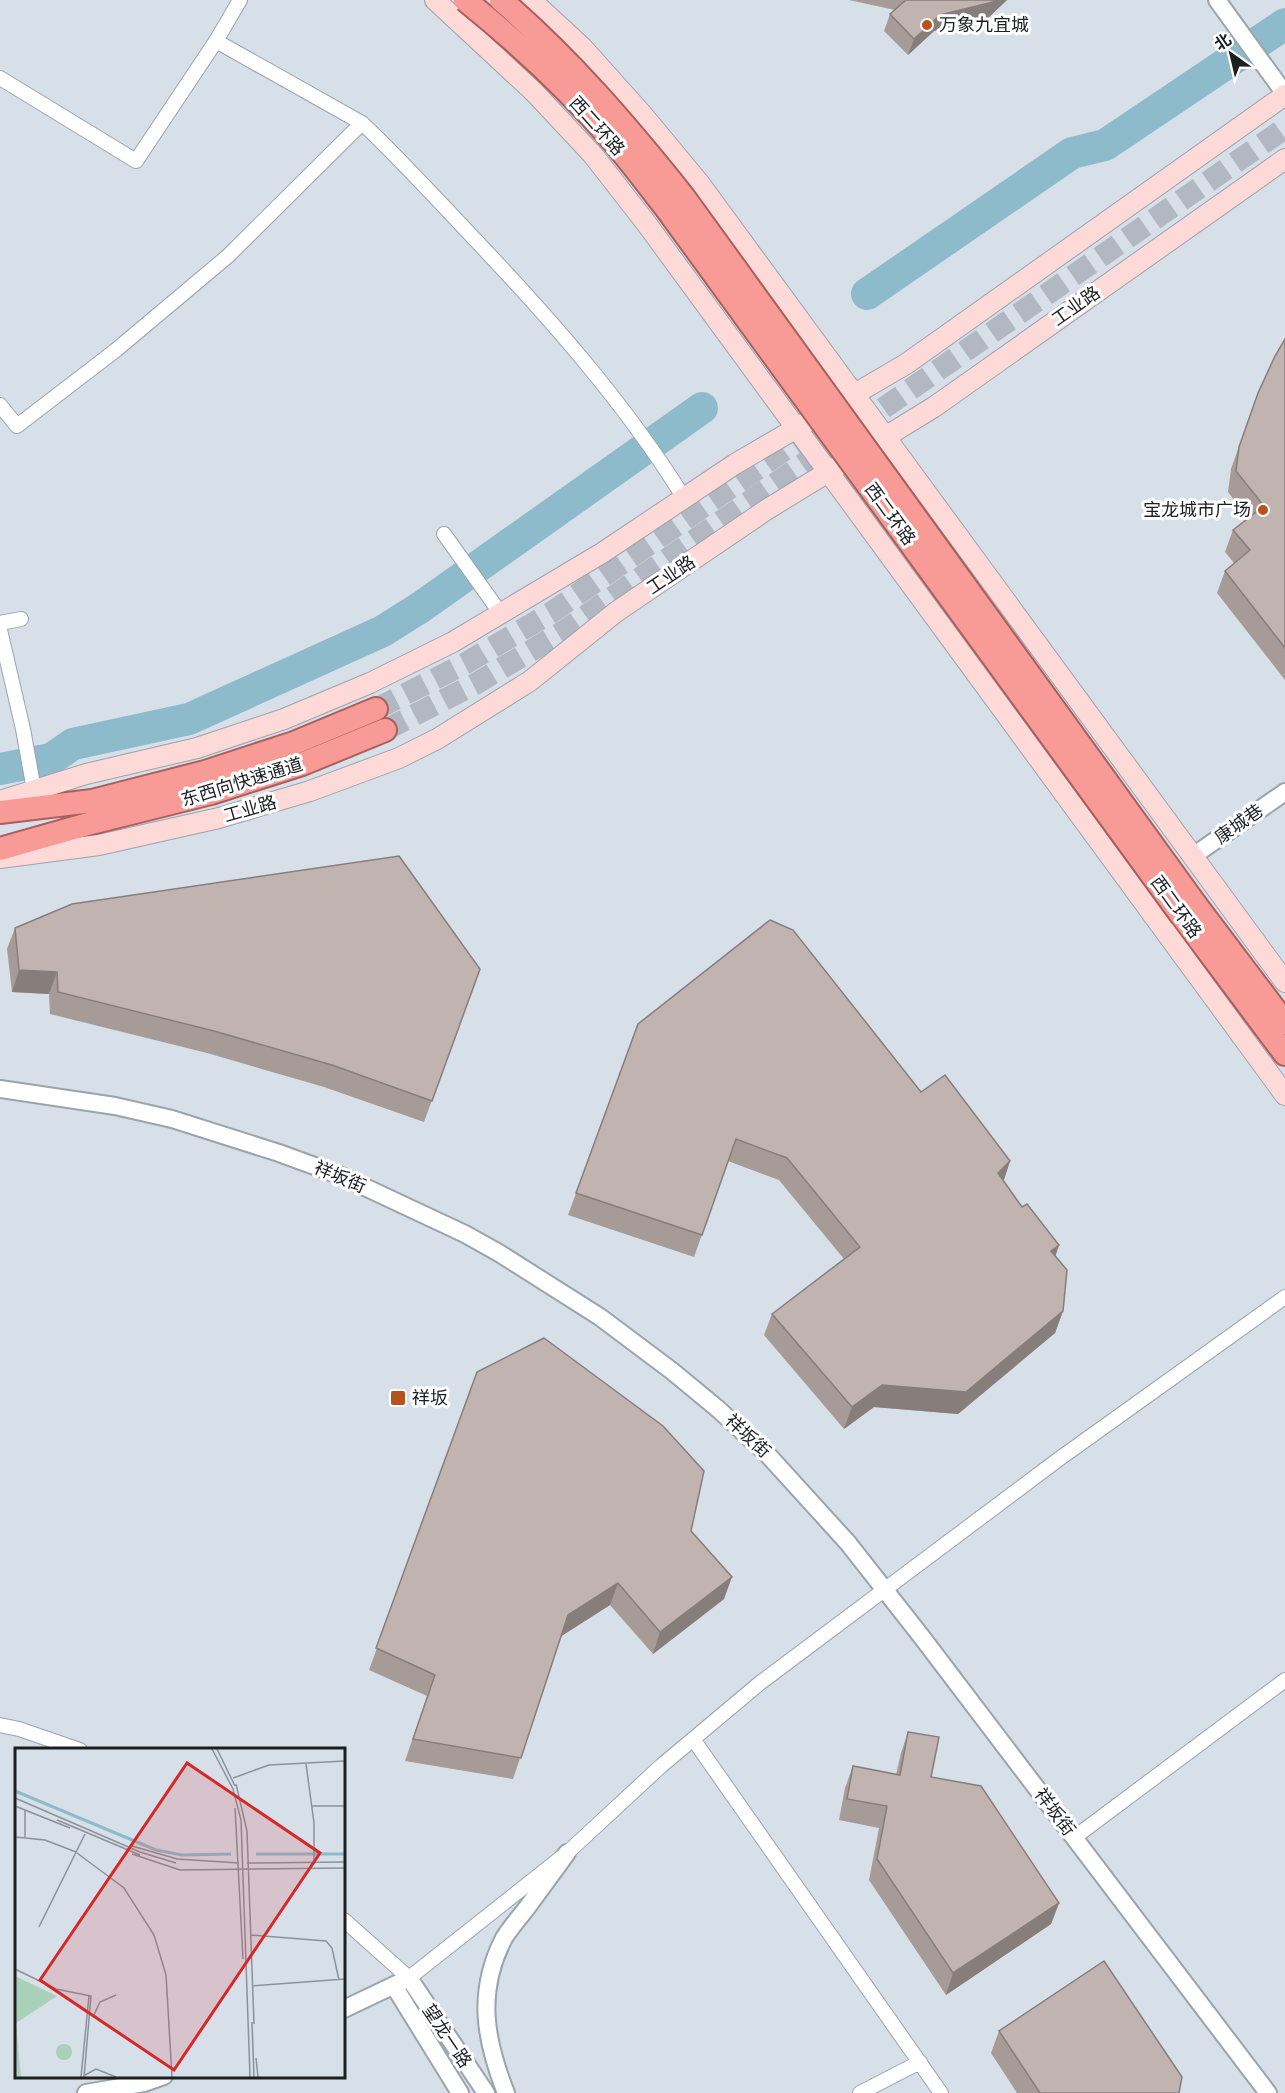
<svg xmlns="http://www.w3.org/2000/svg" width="1285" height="2093" font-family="Cabin,'Noto Sans SC',sans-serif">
<rect width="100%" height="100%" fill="#d7dfe9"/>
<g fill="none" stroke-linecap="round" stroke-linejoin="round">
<path stroke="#8dbbcb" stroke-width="32" d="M 867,294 L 1072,153 L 1105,145 L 1285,24
M 0,769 L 51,759 L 73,744 L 189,719 L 383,631 L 421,607 L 702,408"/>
<path stroke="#b2b8c1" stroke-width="22" stroke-dasharray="22 11" stroke-linecap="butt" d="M 376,709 L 466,663 L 552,612 L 839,412
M 385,730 L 477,683 L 564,631 L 1285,128"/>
<g stroke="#9ba3ac" stroke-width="16">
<path id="minor" d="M 240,0 L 216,41 L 362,123
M 0,78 L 136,161 L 216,41
M 0,405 L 17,426 L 116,350 L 228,256 L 362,123 C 398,157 432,194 466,230 C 546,314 623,400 684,498
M 444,534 L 501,614
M 0,623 L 21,619
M 0,630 L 23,729 L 34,790
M 0,1725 L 19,1729 L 80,1750
M 693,1739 L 941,2093
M 1075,1837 L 1285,1680
M 344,1920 L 409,1978 L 567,1853 L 661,1766 L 760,1683 L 1059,1459 L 1285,1297
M 860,2093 L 920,2062"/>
</g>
<g stroke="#9ba3ac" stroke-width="20">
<path id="tertiary" d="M 1217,0 L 1285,94
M 1193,856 L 1285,792
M 0,1089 L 115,1106 L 172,1119 L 279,1153 L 339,1175 L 465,1234 L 499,1253 L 600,1317 L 672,1371 L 718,1409 L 768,1455 L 848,1543 L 921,1636 L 1268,2093
M 394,1986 L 460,2093
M 344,2009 L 409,1978 L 486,2093
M 86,2093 L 144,2083 L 164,2076
M 506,2093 C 485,2040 476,1992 504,1938 C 510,1928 519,1918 526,1909 C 540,1890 553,1872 567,1853"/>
</g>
<g stroke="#9ba3ac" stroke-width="22">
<path id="secondary" d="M 435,0 L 534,92 L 593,155 L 646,223 L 1285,1095
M 531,0 L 582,47 L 642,114 L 700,184 L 1285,982
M 0,801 L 86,774 L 197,748 L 284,719 L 370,683 L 453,642 L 602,553 L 735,464 L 906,364 L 1285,95
M 0,858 L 99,845 L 219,818 L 310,791 L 399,758 L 437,739 L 530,681 L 616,612 L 766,510 L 934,407 L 1285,159"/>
</g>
<g stroke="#aa5f5c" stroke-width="26">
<path id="trunk" d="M 0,812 L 92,801 L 205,772 L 294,743 L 376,709
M 0,849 L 95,822 L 211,793 L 302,764 L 385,730
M 1196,905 L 1285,1023
M 1182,916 L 1285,1054"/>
</g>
<use href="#minor" stroke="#fff" stroke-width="14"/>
<use href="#tertiary" stroke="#fff" stroke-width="16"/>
<use href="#secondary" stroke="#fddad7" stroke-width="20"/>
<use href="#trunk" stroke="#f89b96" stroke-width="22"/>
<g stroke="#aa5f5c" stroke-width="26" stroke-linecap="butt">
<path id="trunk-bridge" d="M 465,0 C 517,42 568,89 612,140 C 631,162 648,185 666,208 L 1182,916
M 501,0 C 569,58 627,126 683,196 L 1196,905"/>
</g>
<use href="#trunk-bridge" stroke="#f89b96" stroke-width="22"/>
</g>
<path fill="#a69b97" d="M 849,0 L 1007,0 L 987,19 L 934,31 L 908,55 L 884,31 L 890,14 L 895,10 Z
M 1285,339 L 1285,680 L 1217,593 L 1225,571 L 1234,563 L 1225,552 L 1233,530 L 1248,518 L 1228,492 L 1231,469 L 1258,393 Z
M 15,928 L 480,969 L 424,1122 L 324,1087 L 207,1053 L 50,1014 L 49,994 L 12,992 L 7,949 Z
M 638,1024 L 921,1092 L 1010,1161 L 1003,1181 L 1055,1257 L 1063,1311 L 1055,1333 L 958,1414 L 874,1407 L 844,1429 L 764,1335 L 772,1314 L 844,1259 L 779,1180 L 728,1161 L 694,1257 L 568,1215 Z
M 477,1372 L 691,1531 L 724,1599 L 653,1654 L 610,1605 L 561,1636 L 513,1779 L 405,1761 L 427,1696 L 369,1670 Z
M 908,1732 L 931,1777 L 1059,1903 L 1051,1924 L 946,1995 L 869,1880 L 879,1828 L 839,1820 L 845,1788 L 853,1766 L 896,1775 L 901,1753 Z
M 999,2031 L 1179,2093 L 1017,2093 L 991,2053 Z"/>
<path fill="#877e7b" d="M 995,0 L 1007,0 L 987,19 L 934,31 L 908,55 L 914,39 L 940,15 Z
M 19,970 L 57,972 L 49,994 L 12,992 Z
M 1010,1161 L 1003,1183 L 998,1173 Z
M 1059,1245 L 1052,1267 L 1051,1251 Z
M 1063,1311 L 1055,1333 L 958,1414 L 874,1407 L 844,1429 L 852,1407 L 882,1385 Z
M 732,1577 L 724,1599 L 653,1654 L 660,1632 Z
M 618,1583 L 610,1605 L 560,1637 L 568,1615 Z
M 1059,1903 L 1051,1924 L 946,1995 L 953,1973 Z"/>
<path fill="#c1b4b0" stroke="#877e7b" stroke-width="1.5" d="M 906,0 L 995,0 L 993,2 L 940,15 L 914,39 L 890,14 Z
M 1285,339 L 1285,648 L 1225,571 L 1250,550 L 1233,530 L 1264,506 L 1236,471 L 1239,447 L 1258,393 L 1275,356 Z
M 399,856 L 480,969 L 432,1101 L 332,1065 L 214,1031 L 58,992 L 57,972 L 19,970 L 15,928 L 72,904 Z
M 770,920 L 793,930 L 921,1092 L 945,1075 L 1010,1161 L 998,1173 L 1022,1207 L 1027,1204 L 1059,1245 L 1051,1251 L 1067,1270 L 1063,1311 L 966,1392 L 882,1385 L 852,1407 L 772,1314 L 860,1247 L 787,1158 L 736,1139 L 702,1235 L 576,1193 L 638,1024 Z
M 544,1338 L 663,1426 L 704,1471 L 691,1531 L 732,1577 L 660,1632 L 618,1583 L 568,1615 L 521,1758 L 413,1739 L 435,1675 L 376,1648 L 477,1372 Z
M 908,1732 L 939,1737 L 931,1777 L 981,1786 L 1059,1903 L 953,1973 L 877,1859 L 887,1806 L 847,1799 L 853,1766 L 900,1775 Z
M 1104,1961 L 1182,2077 L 1179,2093 L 1040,2093 L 999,2031 Z"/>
<g fill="#b6521c" stroke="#fff" stroke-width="2">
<circle cx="927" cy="25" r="6"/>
<circle cx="1263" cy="510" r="6"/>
<rect x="390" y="1390" width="16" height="16" rx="3"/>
</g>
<g text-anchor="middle" stroke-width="6" stroke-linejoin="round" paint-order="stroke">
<g font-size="18" fill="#1c1e22" stroke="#fff" text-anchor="start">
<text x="939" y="31">万象九宜城</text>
<text x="1251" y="516" text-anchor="end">宝龙城市广场</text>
<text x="412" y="1404">祥坂</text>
</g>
<g font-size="18" fill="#1c1e22" stroke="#fff">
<text transform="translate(597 126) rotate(48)" y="6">西二环路</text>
<text transform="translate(1076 306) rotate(-35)" y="6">工业路</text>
<text transform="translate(890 514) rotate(54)" y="6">西二环路</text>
<text transform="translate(671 575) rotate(-34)" y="6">工业路</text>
<text transform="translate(242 782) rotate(-17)" y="6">东西向快速通道</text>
<text transform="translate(250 809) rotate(-16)" y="6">工业路</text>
<text transform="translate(1239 824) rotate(-35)" y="6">康城巷</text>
<text transform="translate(1176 907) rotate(54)" y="6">西二环路</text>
<text transform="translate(340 1177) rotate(23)" y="6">祥坂街</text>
<text transform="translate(748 1436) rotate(43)" y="6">祥坂街</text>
<text transform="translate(1055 1812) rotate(53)" y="6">祥坂街</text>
<text transform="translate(447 2036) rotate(56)" y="6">望龙一路</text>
</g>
</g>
<g transform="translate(15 1748)">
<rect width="330" height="330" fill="#d7dfe9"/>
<path d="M 0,228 L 42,248 L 1,275 L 6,329 L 0,329 ZM41 304a8 8 0 1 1 16 0a8 8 0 1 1-16 0Z" fill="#a9d0b8"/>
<path fill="none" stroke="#8dbbcb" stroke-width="3" d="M 0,43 L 141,102 L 167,107 L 216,106M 241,106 L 330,106"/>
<path fill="none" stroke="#8c9299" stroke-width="1.5" d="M 197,1 L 218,41 L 226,72 L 235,329M 202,1 L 220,38M 291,16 L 299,75 L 299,114M 218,30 L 254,17 L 330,13M 221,36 L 232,83 L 239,276M 0,50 L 125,104 L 161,115M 0,58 L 55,80M 297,58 L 330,58M 220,60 L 228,211M 10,62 L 10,89M 42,72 L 125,107M 0,89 L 30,92 L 61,104M 117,98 L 162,111 L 224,115M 62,105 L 109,140 L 139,187 L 151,227 L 157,329M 117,106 L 165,122 L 330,120M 232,115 L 330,114M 24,179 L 70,86M 236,187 L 311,193 L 317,200 L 324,232M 0,221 L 41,241 L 76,248 L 69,329M 237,238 L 330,231M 78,269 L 85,254 L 101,247M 237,274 L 239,329M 241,310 L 243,329M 70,327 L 81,321 L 101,329M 66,329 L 74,248"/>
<path fill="#d62828" fill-opacity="0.15" stroke="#d62828" stroke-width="3" d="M 172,15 L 305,105 L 159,322 L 25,232 Z"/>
<rect width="330" height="330" fill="none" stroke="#1c1e22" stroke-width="3"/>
</g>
<g transform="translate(1231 54) rotate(326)" stroke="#ffffff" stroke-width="4.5" paint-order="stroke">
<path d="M0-4.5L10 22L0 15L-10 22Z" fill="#1c1e22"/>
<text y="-9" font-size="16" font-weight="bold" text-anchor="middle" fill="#1c1e22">北</text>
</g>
</svg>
